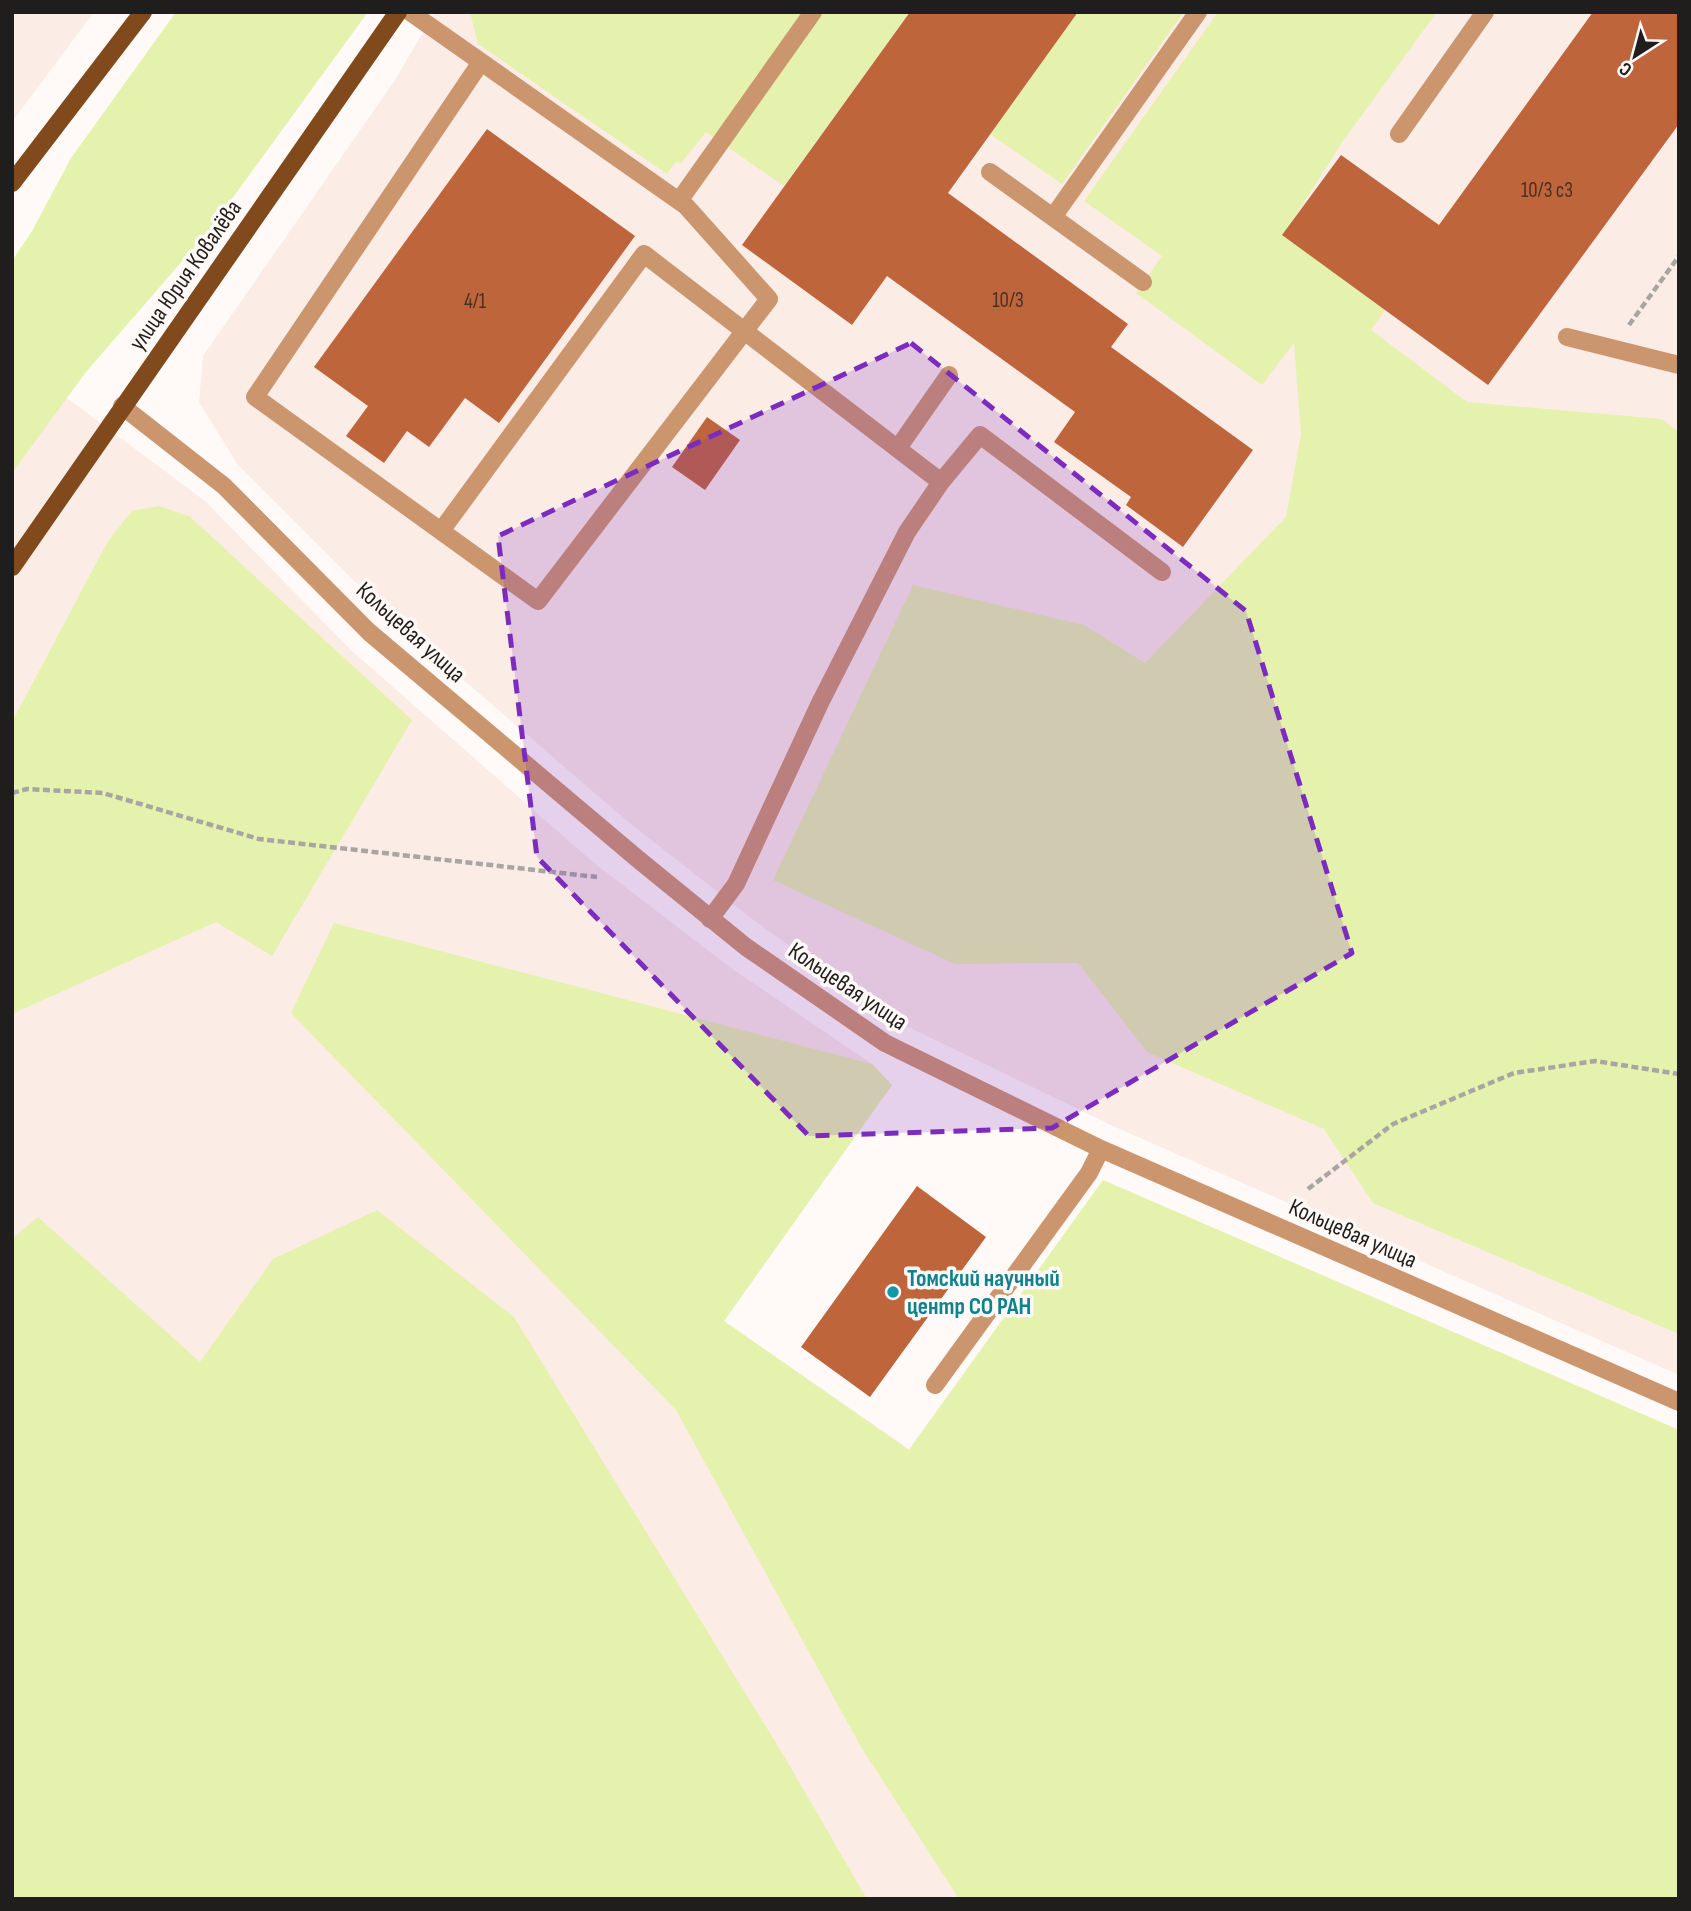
<svg xmlns="http://www.w3.org/2000/svg" width="1691" height="1911" font-family="'Sofia Sans Condensed',sans-serif">
<rect width="100%" height="100%" fill="#fffaf8"/>
<path fill="#fbece6" d="M 12,12 L 94,12 L 12,122 Z
M 435,12 L 1679,12 L 1679,1375 L 1113,1126 L 898,1022 L 760,925 L 627,821 L 386,613 L 238,465 L 199,402 L 203,356 L 395,80 Z
M 12,357 L 205,501 L 352,651 L 594,863 L 731,968 L 872,1064 L 892,1085 L 724,1321 L 909,1449 L 1103,1180 L 1679,1430 L 1679,1899 L 12,1899 Z"/>
<path fill="#e5f2ad" d="M 176,12 L 368,12 L 210,229 L 86,372 L 12,473 L 12,261 L 32,231 L 71,158 Z
M 470,12 L 910,12 L 784,186 L 706,132 L 681,163 L 676,162 L 667,174 L 478,44 Z
M 1078,12 L 1184,12 L 1062,184 L 990,134 Z
M 1218,12 L 1437,12 L 1343,141 L 1289,226 L 1385,310 L 1371,330 L 1467,402 L 1662,419 L 1679,432 L 1679,1334 L 1373,1203 L 1324,1129 L 1147,1052 L 1078,963 L 955,964 L 773,880 L 913,585 L 1084,625 L 1145,663 L 1286,517 L 1301,434 L 1294,343 L 1262,385 L 1136,293 L 1162,256 L 1084,201 Z
M 159,506 L 189,516 L 412,720 L 272,956 L 216,922 L 12,1014 L 12,722 L 108,541 L 132,511 Z
M 334,923 L 872,1064 L 892,1085 L 724,1321 L 909,1450 L 1103,1180 L 1679,1430 L 1679,1899 L 959,1899 L 861,1747 L 676,1410 L 291,1013 Z
M 377,1210 L 514,1317 L 784,1756 L 867,1899 L 12,1899 L 12,1239 L 38,1217 L 200,1362 L 273,1259 Z"/>
<path fill="#bf653c" d="M 910,12 L 1078,12 L 948,193 L 1128,324 L 1111,347 L 1253,450 L 1183,547 L 1126,505 L 1131,497 L 1054,442 L 1075,412 L 887,276 L 852,325 L 742,245 Z
M 1593,12 L 1679,12 L 1679,124 L 1488,385 L 1282,235 L 1341,155 L 1439,225 Z
M 487,129 L 635,236 L 499,423 L 465,398 L 429,447 L 407,431 L 384,463 L 346,436 L 368,406 L 314,367 Z
M 707,417 L 740,440 L 705,490 L 672,467 Z
M 917,1186 L 986,1237 L 870,1397 L 801,1347 Z"/>
<g fill="none" stroke-linecap="round" stroke-linejoin="round">
<path stroke="#a9a5a3" stroke-width="4.5" stroke-dasharray="7 3.5" stroke-linecap="butt" d="M 1629,325 L 1679,256
M 12,793 L 27,789 L 103,793 L 259,839 L 597,877
M 1308,1189 L 1393,1124 L 1514,1073 L 1595,1061 L 1679,1074"/>
<path stroke="#cb956e" stroke-width="18" d="M 410,12 L 686,206 L 769,299 L 538,601 L 255,397 L 481,62
M 1399,134 L 1485,12
M 990,172 L 1143,282
M 679,201 L 813,12
M 1053,217 L 1198,12
M 1567,337 L 1679,365
M 122,406 L 224,486 L 369,632 L 639,860 L 746,947 L 885,1043 L 1101,1149 L 1679,1402
M 898,448 L 949,375
M 441,531 L 644,254 L 941,482
M 710,919 L 736,884 L 820,703 L 907,532 L 941,482 L 980,435 L 1162,572
M 935,1385 L 1089,1173 L 1101,1149"/>
<path stroke="#814a1c" stroke-width="18" d="M 12,183 L 143,12
M 12,567 L 398,12"/>
</g>
<path fill="#7b2cbf" fill-opacity="0.2" stroke="#7b2cbf" stroke-width="5" stroke-dasharray="14 9" stroke-linejoin="round" d="M 911,343 L 1246,611 L 1352,953 L 1052,1128 L 809,1136 L 537,857 L 498,536 Z"/>
<circle fill="#0f9aa8" stroke="#fffaf8" stroke-width="2.5" cx="893" cy="1292" r="7"/>
<g text-anchor="middle" stroke-width="7" stroke-linejoin="round" paint-order="stroke">
<g font-size="21" fill="#483025">
<text x="1547" y="197">10/3 с3</text>
<text x="1008" y="307">10/3</text>
<text x="475" y="308">4/1</text>
</g>
<g font-size="24" fill="#201e1d" stroke="#fffaf8">
<text transform="translate(185 275) rotate(-55)" y="8">улица Юрия Ковалёва</text>
<text transform="translate(411 632) rotate(42)" y="8">Кольцевая улица</text>
<text transform="translate(848 986) rotate(34)" y="8">Кольцевая улица</text>
<text transform="translate(1353 1233) rotate(24)" y="8">Кольцевая улица</text>
</g>
<g font-size="24" font-weight="bold" fill="#0d838f" stroke="#fffaf8" text-anchor="start">
<text x="907" y="1286">Томский научный<tspan x="907" dy="28">центр СО РАН</tspan></text>
</g>
</g>
<rect width="1691" height="1911" fill="none" stroke="#201e1d" stroke-width="28"/>
<g transform="translate(1635 56) rotate(216)" stroke="#fffaf8" stroke-width="5" paint-order="stroke">
<path d="M0-5L12 26L0 18L-12 26Z" fill="#201e1d"/>
<text y="-10" font-size="19" font-weight="bold" text-anchor="middle" fill="#201e1d">С</text>
</g>
</svg>
